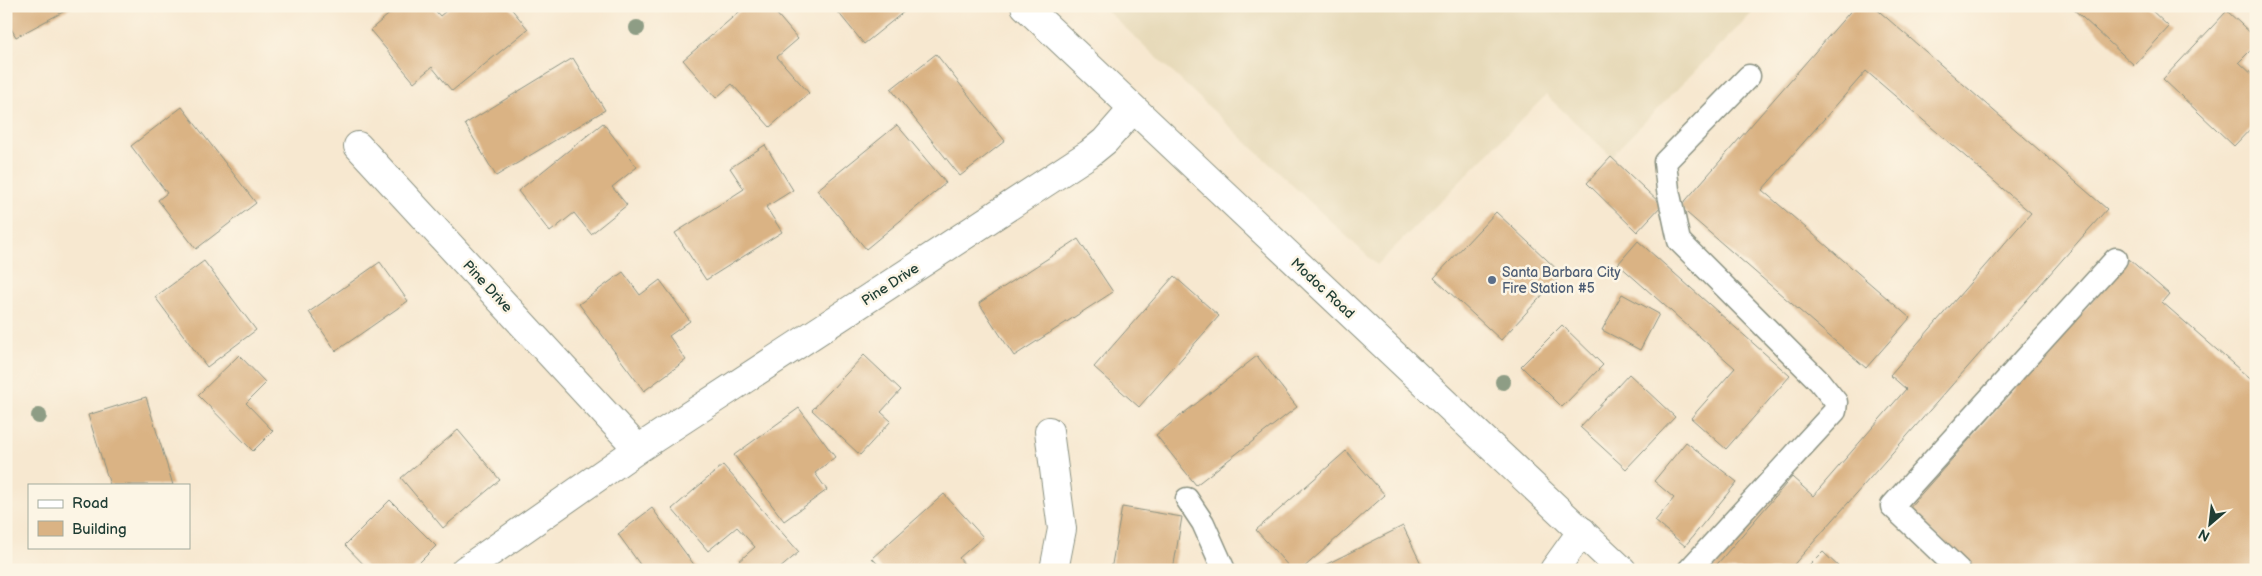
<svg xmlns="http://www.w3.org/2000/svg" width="2262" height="576" font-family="'Balsamiq Sans',sans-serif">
<rect width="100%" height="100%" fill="#fcf5e5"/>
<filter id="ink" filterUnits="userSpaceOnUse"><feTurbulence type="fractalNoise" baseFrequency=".02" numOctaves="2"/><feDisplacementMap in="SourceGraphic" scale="10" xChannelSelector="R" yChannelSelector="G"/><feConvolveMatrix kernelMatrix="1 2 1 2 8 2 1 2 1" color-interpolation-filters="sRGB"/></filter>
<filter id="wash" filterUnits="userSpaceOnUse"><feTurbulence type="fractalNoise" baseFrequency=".0096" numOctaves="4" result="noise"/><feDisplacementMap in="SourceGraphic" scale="20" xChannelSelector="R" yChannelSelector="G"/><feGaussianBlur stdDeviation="1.12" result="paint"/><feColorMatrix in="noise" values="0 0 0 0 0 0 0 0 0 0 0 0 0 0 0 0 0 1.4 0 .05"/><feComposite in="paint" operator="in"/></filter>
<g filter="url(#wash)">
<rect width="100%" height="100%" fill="#f7e8d0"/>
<path fill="#e7daba" d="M 1102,6 L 1759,6 L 1611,156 L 1546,95 L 1377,265 Z"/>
<g id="blocks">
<path fill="#dab384" d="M 6,6 L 74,6 L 16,37 L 6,20 Z
M 399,6 L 431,6 L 440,16 L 452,6 L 509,6 L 528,29 L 452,91 L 432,67 L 414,82 L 370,30 Z
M 746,6 L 770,6 L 798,39 L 777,57 L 809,93 L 770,127 L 732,84 L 716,98 L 683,60 Z
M 833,6 L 911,6 L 864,44 Z
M 1855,6 L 1873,6 L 2107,209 L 1789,570 L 1712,570 L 1792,477 L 1813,496 L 1906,389 L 1890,375 L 2031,213 L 1866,71 L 1762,190 L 1910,318 L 1866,368 L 1680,207 Z
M 2070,6 L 2147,6 L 2169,27 L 2134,65 Z
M 2227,11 L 2256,38 L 2256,45 L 2239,62 L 2256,78 L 2256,123 L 2234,146 L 2163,79 Z
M 936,54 L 1005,141 L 960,176 L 891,89 Z
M 573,58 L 605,110 L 496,176 L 465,124 Z
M 182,107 L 256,203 L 196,249 L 158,200 L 167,193 L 131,146 Z
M 603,123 L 637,167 L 612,187 L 627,205 L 591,234 L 574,213 L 550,232 L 518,191 Z
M 897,125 L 946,183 L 866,249 L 817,190 Z
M 765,145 L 793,190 L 766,207 L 782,232 L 706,280 L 675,233 L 744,189 L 730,168 Z
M 1611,157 L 1662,205 L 1637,232 L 1587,183 Z
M 1496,212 L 1562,274 L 1501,340 L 1434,278 Z
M 1078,239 L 1113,292 L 1014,356 L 979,303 Z
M 1638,241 L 1790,376 L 1726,449 L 1691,418 L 1735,368 L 1618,264 Z
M 2129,259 L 2169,294 L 2162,302 L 2256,384 L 2256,570 L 1975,570 L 1907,510 Z
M 204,261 L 256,330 L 207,367 L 155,297 Z
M 380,262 L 408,301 L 336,351 L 309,312 Z
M 623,272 L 640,295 L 660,280 L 690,321 L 669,336 L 686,360 L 644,391 L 579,304 Z
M 1174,276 L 1219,316 L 1139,407 L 1094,367 Z
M 1622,294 L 1659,314 L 1640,350 L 1602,330 Z
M 1562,325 L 1603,365 L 1562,407 L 1521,366 Z
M 239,355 L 266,383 L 246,403 L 273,431 L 253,451 L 198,395 Z
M 864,355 L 901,390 L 881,412 L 891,421 L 860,455 L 812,410 Z
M 1257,356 L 1297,407 L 1196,485 L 1156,435 Z
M 1629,374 L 1675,417 L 1626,469 L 1580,427 Z
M 146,397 L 173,485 L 110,485 L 88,415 Z
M 799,408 L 835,457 L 815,473 L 827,490 L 784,521 L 734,455 Z
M 458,430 L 500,480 L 443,528 L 401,478 Z
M 1686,442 L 1737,482 L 1685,546 L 1655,521 L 1674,498 L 1654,481 Z
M 1346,451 L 1385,495 L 1301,570 L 1292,570 L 1256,530 Z
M 723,465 L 799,552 L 778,570 L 745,570 L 738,562 L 755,547 L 737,527 L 708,551 L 672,509 Z
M 944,494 L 983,537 L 959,558 L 969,570 L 883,570 L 872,558 Z
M 390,500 L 436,546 L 412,570 L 369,570 L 345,545 Z
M 1122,507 L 1182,517 L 1173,570 L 1111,570 Z
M 652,508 L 698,570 L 644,570 L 618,534 Z
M 1403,526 L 1424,570 L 1327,570 L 1325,565 Z
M 1823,552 L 1842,570 L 1805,570 Z"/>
</g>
</g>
<g filter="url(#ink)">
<use href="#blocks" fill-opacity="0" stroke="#8b9282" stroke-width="1"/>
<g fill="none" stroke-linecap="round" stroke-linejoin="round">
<g stroke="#8b9282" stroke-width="25">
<path id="service" d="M 1187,499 L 1203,523 L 1224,570
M 1689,570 L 1835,411 L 1836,402 L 1819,381 L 1679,241 L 1668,190 L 1665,162 L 1749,76
M 1959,570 L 1892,506 L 2116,259"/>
</g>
<g stroke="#8b9282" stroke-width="30">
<path id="minor" d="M 358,146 L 638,449
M 1049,431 L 1062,529 L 1054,570
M 465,570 L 638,449 L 1089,154 L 1105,141 L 1133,109
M 1554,570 L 1582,531"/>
</g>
<g stroke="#8b9282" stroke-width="30">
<path id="tertiary" d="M 1025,6 L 1622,570"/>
</g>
<use href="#service" stroke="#fff" stroke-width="22"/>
<use href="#minor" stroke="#fff" stroke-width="28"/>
<use href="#tertiary" stroke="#fff" stroke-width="28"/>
</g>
<g fill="#8e9d85">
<circle cx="637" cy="28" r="8"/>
<circle cx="1503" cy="382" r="8"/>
<circle cx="39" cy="416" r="8"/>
</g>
</g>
<circle fill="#5c6f8a" stroke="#fcf5e5" stroke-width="2" cx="1492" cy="280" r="5"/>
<g text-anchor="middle" stroke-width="5" stroke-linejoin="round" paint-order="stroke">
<g font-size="14" fill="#4e5e75" stroke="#fcf5e5" text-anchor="start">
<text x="1502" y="277">Santa Barbara City<tspan x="1502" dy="16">Fire Station #5</tspan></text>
</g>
<g font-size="14" fill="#1f3d34" stroke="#fcf5e5">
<text transform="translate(890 284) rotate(-33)" y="5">Pine Drive</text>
<text transform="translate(488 286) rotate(47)" y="5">Pine Drive</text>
<text transform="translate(1323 288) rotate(43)" y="5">Modoc Road</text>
</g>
</g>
<rect width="2262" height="576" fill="none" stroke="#fcf5e5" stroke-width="25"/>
<rect x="28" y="484" width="162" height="65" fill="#fcf5e5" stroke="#a4ab9e"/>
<rect x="38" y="500" width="25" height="8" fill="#ffffff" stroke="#a4ab9e"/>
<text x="72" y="508" font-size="15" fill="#1f3d34">Road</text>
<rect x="38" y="521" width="25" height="15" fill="#dab384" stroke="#a4ab9e"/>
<text x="72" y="534" font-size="15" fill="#1f3d34">Building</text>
<g transform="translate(2210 524) rotate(208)" stroke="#fcf5e5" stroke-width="4" paint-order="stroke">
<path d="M0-4L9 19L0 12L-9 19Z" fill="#1f3d34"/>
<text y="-8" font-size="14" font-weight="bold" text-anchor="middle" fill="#1f3d34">N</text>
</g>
</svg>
